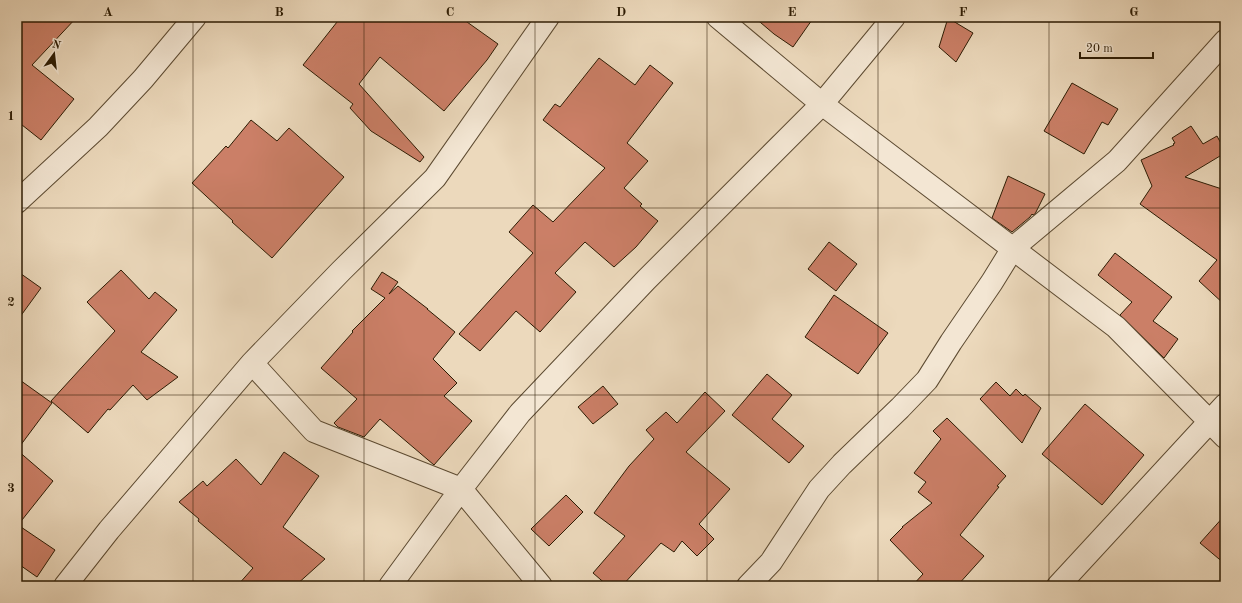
<svg xmlns="http://www.w3.org/2000/svg" width="1242" height="603" font-family="'Old Standard TT',serif">
<rect width="100%" height="100%" fill="#ecd9bc"/>
<filter id="stains"><feTurbulence type="fractalNoise" baseFrequency=".005" numOctaves="4"/><feColorMatrix values="0 0 0 0 .2 0 0 0 0 .09 0 0 0 0 .02 0 0 0 .5 -.17"/></filter>
<radialGradient id="worn" r=".72"><stop offset=".6" stop-color="#630" stop-opacity="0"/><stop offset="1" stop-color="#630" stop-opacity=".3"/></radialGradient>
<path fill="#cb7f67" stroke="#2c1b03" d="M 17,17 L 77,17 L 32,65 L 74,99 L 41,140 L 17,121 Z
M 341,17 L 460,17 L 498,44 L 487,60 L 444,111 L 380,57 L 359,84 L 424,157 L 420,162 L 371,131 L 350,108 L 353,104 L 303,65 Z
M 754,17 L 814,17 L 793,47 L 774,34 Z
M 948,18 L 973,33 L 956,62 L 939,47 Z
M 599,58 L 635,85 L 650,65 L 673,83 L 627,143 L 648,161 L 624,188 L 642,204 L 640,206 L 658,221 L 636,247 L 614,267 L 585,242 L 555,273 L 576,292 L 540,332 L 516,311 L 480,351 L 459,334 L 533,253 L 509,232 L 533,205 L 553,222 L 605,168 L 543,120 L 555,104 L 560,107 Z
M 1072,83 L 1118,109 L 1108,125 L 1102,122 L 1084,154 L 1044,131 Z
M 251,120 L 277,141 L 289,128 L 344,177 L 272,258 L 232,222 L 233,221 L 192,183 L 226,146 L 228,148 Z
M 1191,126 L 1203,144 L 1217,136 L 1225,151 L 1225,153 L 1185,177 L 1225,190 L 1225,305 L 1199,281 L 1217,260 L 1140,204 L 1152,186 L 1141,160 L 1174,145 L 1173,144 L 1175,143 L 1172,138 Z
M 1008,176 L 1045,194 L 1035,214 L 1033,215 L 1032,214 L 1030,217 L 1012,232 L 992,218 Z
M 829,242 L 857,264 L 836,291 L 808,269 Z
M 1115,253 L 1172,297 L 1153,321 L 1178,339 L 1164,358 L 1120,315 L 1132,302 L 1098,275 Z
M 121,270 L 149,299 L 155,292 L 177,310 L 141,352 L 178,377 L 147,400 L 133,385 L 110,410 L 108,409 L 88,433 L 51,401 L 115,331 L 87,302 Z
M 17,271 L 41,288 L 17,321 Z
M 382,272 L 398,282 L 389,294 L 398,286 L 428,309 L 427,309 L 455,332 L 433,359 L 457,383 L 444,396 L 472,421 L 434,465 L 380,419 L 364,437 L 338,427 L 334,423 L 357,399 L 321,368 L 353,332 L 352,331 L 385,298 L 371,289 Z
M 834,295 L 888,333 L 858,374 L 805,337 Z
M 767,374 L 792,395 L 772,419 L 804,446 L 789,463 L 732,415 Z
M 17,378 L 52,403 L 17,450 Z
M 996,382 L 1010,396 L 1016,389 L 1023,396 L 1025,394 L 1041,408 L 1022,443 L 980,399 Z
M 603,386 L 618,404 L 593,424 L 578,407 Z
M 705,392 L 725,411 L 686,452 L 730,489 L 699,524 L 714,539 L 697,556 L 682,541 L 674,552 L 661,543 L 622,586 L 608,586 L 593,573 L 625,536 L 594,513 L 629,466 L 654,439 L 646,430 L 666,412 L 677,423 Z
M 1085,404 L 1144,455 L 1102,505 L 1042,454 Z
M 947,418 L 1006,476 L 997,486 L 999,487 L 960,535 L 984,556 L 957,586 L 912,586 L 923,574 L 890,540 L 903,527 L 902,527 L 932,503 L 918,492 L 926,482 L 914,473 L 941,439 L 933,431 Z
M 17,450 L 53,481 L 18,525 L 55,550 L 37,577 L 17,563 Z
M 284,452 L 319,476 L 283,527 L 325,559 L 295,586 L 237,586 L 253,568 L 198,521 L 199,519 L 179,502 L 203,481 L 207,486 L 236,459 L 261,485 Z
M 566,495 L 583,512 L 549,546 L 531,529 Z
M 1225,515 L 1225,564 L 1200,543 Z"/>
<g fill="none" stroke-linecap="round" stroke-linejoin="round">
<g stroke="#5c4a31" stroke-width="24">
<path id="street" d="M 718,17 L 822,104 L 1116,327 L 1225,437
M 17,202 L 98,127 L 143,79 L 195,17
M 252,363 L 314,431 L 461,489 L 541,586
M 65,586 L 109,530 L 252,363 L 341,271 L 435,178 L 548,17
M 390,586 L 461,489 L 520,413 L 646,280 L 822,104 L 894,17
M 748,586 L 771,562 L 819,489 L 842,464 L 900,408 L 927,380 L 951,342 L 992,282 L 1013,248 L 1117,161 L 1225,41
M 1058,586 L 1225,405"/>
</g>
<use href="#street" stroke="#f3e6d3" stroke-width="22"/>
</g>
<path fill="none" stroke="#2c1b03" stroke-width="1" stroke-opacity="0.55" d="M 193,17 L 193,586M 364,17 L 364,586M 535,17 L 535,586M 707,17 L 707,586M 878,17 L 878,586M 1049,17 L 1049,586M 17,208 L 1225,208M 17,395 L 1225,395"/>
<rect width="1242" height="603" fill="none" stroke="#ecd9bc" stroke-width="44"/>
<g transform="translate(54 54) rotate(15)" stroke="#f3e6d3" stroke-width="3" paint-order="stroke">
<path d="M0-3L7 15L0 10L-7 15Z" fill="#2c1b03"/>
<text y="-6" font-size="11" font-weight="bold" text-anchor="middle" fill="#2c1b03">N</text>
</g>
<path d="M1080 52v6h73v-6" fill="none" stroke="#2c1b03" stroke-width="2"/>
<text x="1086" y="52" font-size="12" fill="#2c1b03" stroke="#f3e6d3" stroke-width="3" paint-order="stroke">20 m</text>
<rect x="22" y="22" width="1198" height="559" fill="none" stroke="#2c1b03" stroke-width="1.5"/>
<g font-size="13" text-anchor="middle" font-weight="bold" fill="#2c1b03">
<text x="108" y="16">A</text>
<text x="279" y="16">B</text>
<text x="450" y="16">C</text>
<text x="621" y="16">D</text>
<text x="792" y="16">E</text>
<text x="963" y="16">F</text>
<text x="1134" y="16">G</text>
<text x="11" y="120">1</text>
<text x="11" y="306">2</text>
<text x="11" y="492">3</text>
</g>
<rect width="100%" height="100%" filter="url(#stains)"/>
<rect width="100%" height="100%" fill="url(#worn)"/>
</svg>
